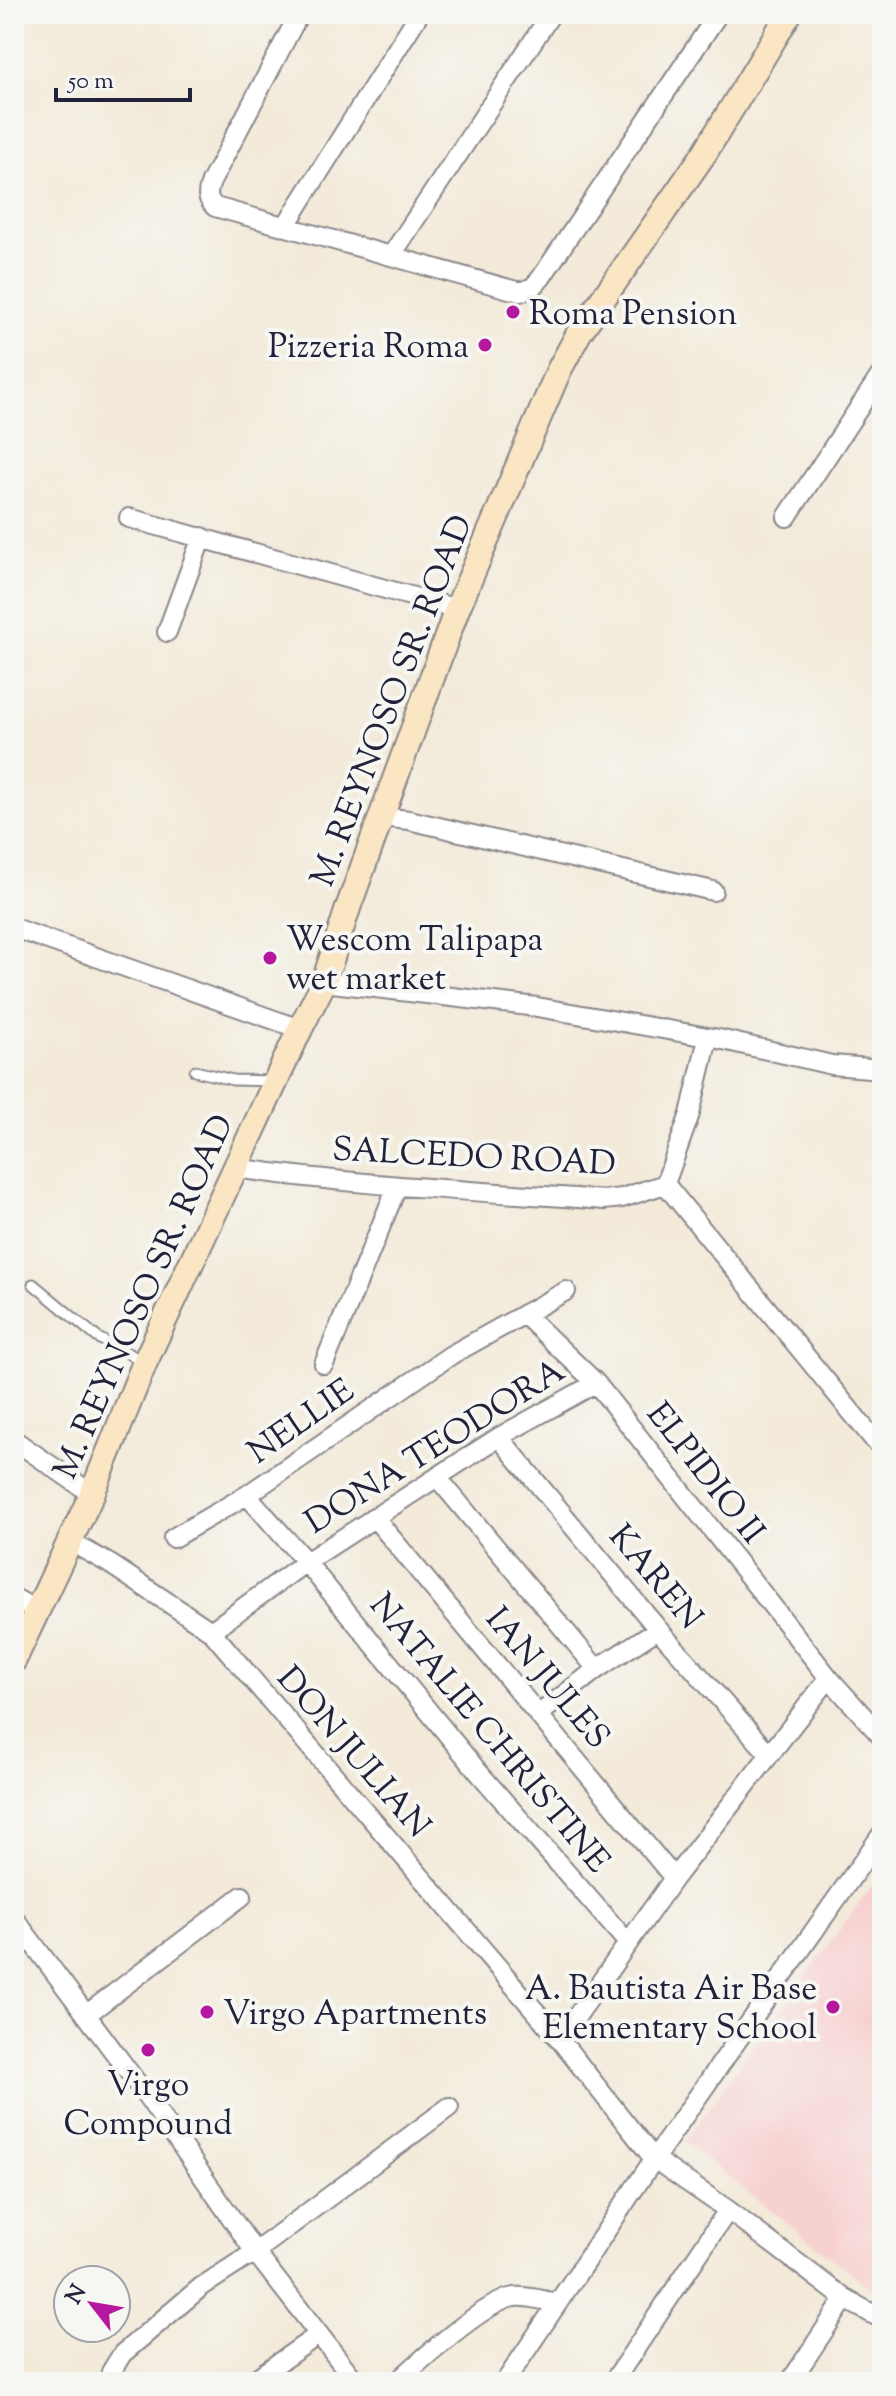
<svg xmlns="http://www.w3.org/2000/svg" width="896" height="2396" font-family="'Sorts Mill Goudy',serif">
<rect width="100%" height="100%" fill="#f6f6f2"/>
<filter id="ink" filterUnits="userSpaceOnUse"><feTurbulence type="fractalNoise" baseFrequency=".0125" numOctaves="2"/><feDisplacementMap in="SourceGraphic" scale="16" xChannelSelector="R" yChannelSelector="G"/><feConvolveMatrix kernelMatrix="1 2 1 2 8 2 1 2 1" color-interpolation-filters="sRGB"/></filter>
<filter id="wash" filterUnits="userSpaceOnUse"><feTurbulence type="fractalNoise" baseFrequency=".006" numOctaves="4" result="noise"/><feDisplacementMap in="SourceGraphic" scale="32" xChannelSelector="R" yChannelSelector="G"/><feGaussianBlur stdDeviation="1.8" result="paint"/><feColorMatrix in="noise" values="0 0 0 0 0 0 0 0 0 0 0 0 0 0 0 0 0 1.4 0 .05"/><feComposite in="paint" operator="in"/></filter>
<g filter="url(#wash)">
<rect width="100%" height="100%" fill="#f3ead9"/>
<path fill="#f7d0d0" d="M 882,1872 L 882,2291 L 870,2288 L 684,2142 Z"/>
</g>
<g filter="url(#ink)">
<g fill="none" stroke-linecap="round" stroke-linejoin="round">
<g stroke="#8a868a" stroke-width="13">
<path id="lane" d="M 195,1071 L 233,1080 L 272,1081
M 33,1284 L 98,1338 L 145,1362"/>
</g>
<g stroke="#8a868a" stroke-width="22">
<path id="street" d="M 299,14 L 211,182 C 207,193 206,198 215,207 L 520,292 L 533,287 L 541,278 L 718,14
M 286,225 L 419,14
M 391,256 L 551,14
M 787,517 L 882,373
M 129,518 L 457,609
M 167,632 L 202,537
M 381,817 L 409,820 L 713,891
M 14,928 L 300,1029
M 324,982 L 537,1007 L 719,1039 L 832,1065 L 882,1069
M 236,1168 C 358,1186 481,1191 604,1200 L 622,1198 L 665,1184 L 875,1441
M 665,1184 L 690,1114 L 708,1038
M 524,1314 L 596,1383 L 829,1678 L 882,1737
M 324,1364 L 397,1187
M 596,1383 L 499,1437 L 306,1562 L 480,1774 L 628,1943
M 499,1437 L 658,1629 L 769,1754
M 14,1440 L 92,1494
M 437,1477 L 597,1669 L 658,1629
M 374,1517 L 674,1878
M 173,1538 L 247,1495
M 69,1541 L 110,1564 L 211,1631 L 560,2040 L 654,2159 L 882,1834
M 14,1598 L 36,1610
M 211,1631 L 306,1562 L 247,1495 L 451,1355 L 566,1291
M 538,1715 L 597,1669
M 14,1918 L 149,2099 L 255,2252 L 356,2382
M 86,2015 L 242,1896
M 560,2040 L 674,1878 L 829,1678
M 110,2382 L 111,2372 L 122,2354 L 201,2287 L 255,2252 L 449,2107
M 251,2382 L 318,2335
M 397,2382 C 421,2360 484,2302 514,2297 C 528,2295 544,2301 558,2303
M 505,2382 L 654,2159 L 728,2210 L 845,2299 L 882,2319
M 613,2382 L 728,2210
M 790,2382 L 845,2299"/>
</g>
<g stroke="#8a868a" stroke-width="28">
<path id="secondary" d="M 14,1660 L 92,1494 L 145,1362 L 300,1029 L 324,982 L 348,908 L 457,609 L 559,370 L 579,333 L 704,154 L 789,14"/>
</g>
<use href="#lane" stroke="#fff" stroke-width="9"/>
<use href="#street" stroke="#fff" stroke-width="18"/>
<use href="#secondary" stroke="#fbe6c4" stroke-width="24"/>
</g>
</g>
<g fill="#b5179e" stroke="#f6f6f2" stroke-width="3">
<circle cx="513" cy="312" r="8"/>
<circle cx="485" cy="345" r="8"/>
<circle cx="270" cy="958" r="8"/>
<circle cx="833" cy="2007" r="8"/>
<circle cx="207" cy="2012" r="8"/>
<circle cx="148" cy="2050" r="8"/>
</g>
<g text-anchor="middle" stroke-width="8" stroke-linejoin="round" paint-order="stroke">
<g font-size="34" fill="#22223b" stroke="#f6f6f2" text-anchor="start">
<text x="529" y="324">Roma Pension</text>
<text x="469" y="357" text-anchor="end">Pizzeria Roma</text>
<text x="286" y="950">Wescom Talipapa<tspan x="286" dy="39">wet market</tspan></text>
<text x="817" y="1999" text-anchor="end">A. Bautista Air Base<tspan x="817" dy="39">Elementary School</tspan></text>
<text x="223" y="2024">Virgo Apartments</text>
<text x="148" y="2095" text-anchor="middle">Virgo<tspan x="148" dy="39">Compound</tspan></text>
</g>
<g font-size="34" fill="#22223b" stroke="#f6f6f2">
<text transform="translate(390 700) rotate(-69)" y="12">M. REYNOSO SR. ROAD</text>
<text transform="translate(474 1155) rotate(3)" y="12">SALCEDO ROAD</text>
<text transform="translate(142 1296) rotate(-66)" y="12">M. REYNOSO SR. ROAD</text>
<text transform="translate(300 1420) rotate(-35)" y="12">NELLIE</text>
<text transform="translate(434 1445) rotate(-32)" y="12">DONA TEODORA</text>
<text transform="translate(707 1472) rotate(52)" y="12">ELPIDIO II</text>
<text transform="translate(657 1576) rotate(50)" y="12">KAREN</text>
<text transform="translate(549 1677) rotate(50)" y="12">IAN JULES</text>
<text transform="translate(491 1732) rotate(50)" y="12">NATALIE CHRISTINE</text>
<text transform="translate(355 1751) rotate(49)" y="12">DON JULIAN</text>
</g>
</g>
<rect width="896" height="2396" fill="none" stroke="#f6f6f2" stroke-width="48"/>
<g transform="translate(92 2304) rotate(301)"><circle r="38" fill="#f6f6f2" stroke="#a1a1a9" stroke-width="2"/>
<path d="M0-6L14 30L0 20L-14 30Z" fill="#b5179e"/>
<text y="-12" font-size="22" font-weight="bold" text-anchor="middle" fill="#22223b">N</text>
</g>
<path d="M56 88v12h134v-12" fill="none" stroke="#22223b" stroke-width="4"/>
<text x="68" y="88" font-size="24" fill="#22223b" stroke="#f6f6f2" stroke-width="6" paint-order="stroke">50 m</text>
</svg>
